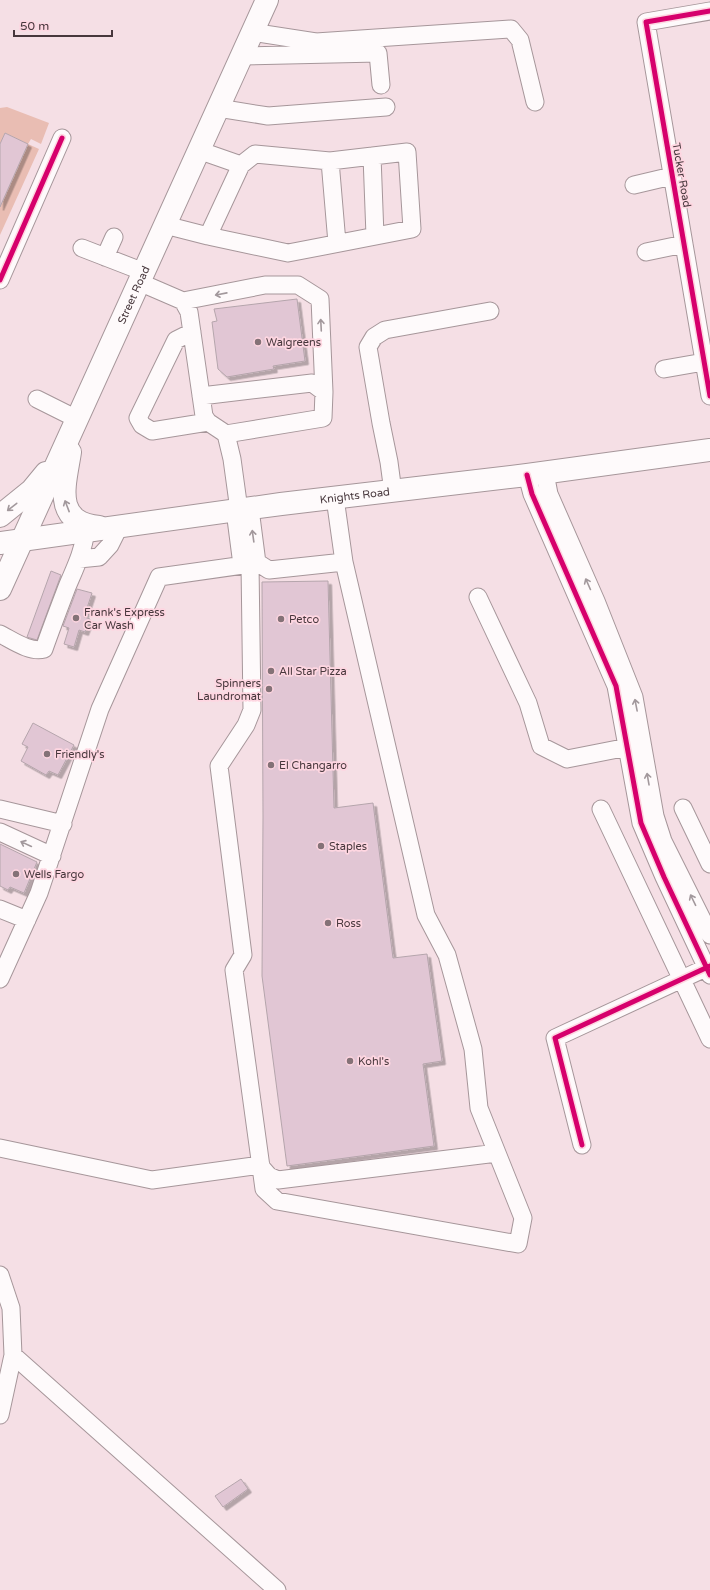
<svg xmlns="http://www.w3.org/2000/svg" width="710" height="1590" font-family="'Varela Round',sans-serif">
<defs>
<filter id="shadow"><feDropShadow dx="3.5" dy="3.5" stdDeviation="0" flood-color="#0004"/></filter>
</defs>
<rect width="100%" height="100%" fill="#f5dfe5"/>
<path fill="#e9bdb3" d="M 7,107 L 49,123 L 41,144 L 31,139 L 28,144 L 39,149 L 0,235 L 0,207 L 28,144 L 5,133 L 0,144 L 0,108 Z"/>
<path fill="#e1c6d4" stroke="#b5a5ac" filter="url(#shadow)" d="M 5,133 L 28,144 L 0,207 L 0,144 Z
M 297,299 L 305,361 L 273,366 L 274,369 L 227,377 L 218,369 L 212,322 L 217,321 L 214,309 Z
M 51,571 L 61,575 L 37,640 L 30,638 L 27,637 Z
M 328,581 L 334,808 L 373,803 L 393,958 L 427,954 L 442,1061 L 423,1064 L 434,1146 L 287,1166 L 262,976 L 263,817 L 262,582 Z
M 77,589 L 92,593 L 84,617 L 90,619 L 85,632 L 79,630 L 74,647 L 64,644 L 69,628 L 63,626 Z
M 33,723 L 74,745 L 58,775 L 49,771 L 46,775 L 21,761 L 28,747 L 22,744 Z
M 0,844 L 37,862 L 24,893 L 10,887 L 8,890 L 0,886 Z
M 241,1479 L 248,1489 L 223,1507 L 215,1496 Z"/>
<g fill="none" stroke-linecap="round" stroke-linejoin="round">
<g stroke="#a6969a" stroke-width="19">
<path id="minor" d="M 710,11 L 646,22 L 710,396
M 252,32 L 316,42 L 511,29 L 520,40 L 535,102
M 241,56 L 378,53 L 381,85
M 218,108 L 268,116 L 386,107
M 198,150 L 241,165 L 208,236
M 372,156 L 375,236
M 330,161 L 337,243
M 634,185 L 672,176
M 165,225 L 208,236 L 288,253 L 412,229 L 407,152 L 330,161 L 255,154 L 241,165
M 82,248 L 144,272
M 646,252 L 684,244
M 105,257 L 114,237
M 0,280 L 62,138
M 139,282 L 183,301 L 189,312 L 204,416 L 208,422 L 226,434 L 232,459 L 239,510
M 183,301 L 265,285 L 298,285 L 320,299 L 324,392
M 192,332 L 176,340 L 138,418 L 142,425 L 152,431 L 208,422
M 664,369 L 704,362
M 201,396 L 312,383 L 324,392 L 323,418 L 226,434
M 37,399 L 77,419
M 545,473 L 549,494 L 596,601 L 634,697 L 655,816 L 663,841 L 710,935
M 527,475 L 532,494 L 616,686 L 641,823 L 664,877 L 710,975
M 393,492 L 389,462 L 381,423 L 368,347 L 374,337 L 385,330 L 490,311
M 250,509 L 257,563
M 235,511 L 242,565
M 79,559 L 99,557 L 110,545 L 119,527
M 250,564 L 252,710 L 246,725 L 219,766 L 243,955 L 234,970 L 264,1189 L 277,1201 L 518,1244 L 523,1218 L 479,1108 L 473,1049 L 447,955 L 426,915 L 344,562 L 335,498
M 478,597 L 528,703 L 541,746 L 567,759 L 638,745
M 0,634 C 12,640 30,653 44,649 C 51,629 59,608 67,587 C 75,568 83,552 86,531
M 683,808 L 710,864
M 0,809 L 63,824
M 601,809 L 710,1039
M 0,832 L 52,856
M 0,909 L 27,920
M 0,979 L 39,893 L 100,709 L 159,577 L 258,563 L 269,570 L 344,562
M 582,1145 L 555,1038 L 710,966
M 0,1148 L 152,1180 L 261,1165
M 262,1168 L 269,1176 L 278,1180 L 497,1153
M 0,1275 L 11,1308 L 13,1355 L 0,1415
M 13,1355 L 277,1590"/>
</g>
<g stroke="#a6969a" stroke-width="24">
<g id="major">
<path d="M 70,452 C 65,485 52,522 99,527"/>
<path d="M 0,516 L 32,490 L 46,473"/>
<path id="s1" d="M 0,543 L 281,504 L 527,475 L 710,450"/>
<path id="s2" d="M 0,589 L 267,0"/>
</g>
</g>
<use href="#minor" stroke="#fefafb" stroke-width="17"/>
<use href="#major" stroke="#fefafb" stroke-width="22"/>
<g stroke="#fed6e1" stroke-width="8">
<path id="cycleway" d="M 710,11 L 646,22 L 710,396
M 0,280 L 62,138
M 527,475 L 532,494 L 616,686 L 641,823 L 664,877 L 710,975
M 582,1145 L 555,1038 L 710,966"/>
</g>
<use href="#cycleway" stroke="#d6006c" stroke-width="5"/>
</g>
<defs><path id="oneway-shaft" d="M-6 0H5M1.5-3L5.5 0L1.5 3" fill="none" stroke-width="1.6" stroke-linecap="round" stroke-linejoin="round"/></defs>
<g stroke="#a2989c">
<use href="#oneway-shaft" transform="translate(221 294) rotate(169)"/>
<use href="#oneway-shaft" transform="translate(321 325) rotate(-93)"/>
<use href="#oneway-shaft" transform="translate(67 506) rotate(-111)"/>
<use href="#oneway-shaft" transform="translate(12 507) rotate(142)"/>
<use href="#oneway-shaft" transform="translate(253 536) rotate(-98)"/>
<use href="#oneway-shaft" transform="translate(588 584) rotate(-114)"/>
<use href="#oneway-shaft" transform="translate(636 705) rotate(-101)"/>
<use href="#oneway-shaft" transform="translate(648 779) rotate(-100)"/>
<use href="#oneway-shaft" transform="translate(26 844) rotate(-155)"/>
<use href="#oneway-shaft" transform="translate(693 900) rotate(-116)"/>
</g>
<g fill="#847277" stroke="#fed6e1" stroke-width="1.5">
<circle cx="258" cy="342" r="4"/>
<circle cx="76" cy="618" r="4"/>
<circle cx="281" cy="619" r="4"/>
<circle cx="271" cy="671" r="4"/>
<circle cx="269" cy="689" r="4"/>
<circle cx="47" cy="754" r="4"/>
<circle cx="271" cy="765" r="4"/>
<circle cx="321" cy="846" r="4"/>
<circle cx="16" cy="874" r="4"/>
<circle cx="328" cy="923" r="4"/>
<circle cx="350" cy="1061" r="4"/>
</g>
<g text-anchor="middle" stroke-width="3.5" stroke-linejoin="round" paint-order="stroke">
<g font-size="11" fill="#47373c" stroke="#fed6e1">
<text transform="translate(682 175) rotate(80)" y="4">Tucker Road</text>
<text dy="4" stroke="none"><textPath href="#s2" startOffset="323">Street Road</textPath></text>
<text dy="4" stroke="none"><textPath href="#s1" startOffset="358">Knights Road</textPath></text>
</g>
<g font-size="11" fill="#47373c" stroke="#fed6e1" text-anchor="start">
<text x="266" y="346">Walgreens</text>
<text x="84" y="616">Frank's Express<tspan x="84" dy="13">Car Wash</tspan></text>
<text x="289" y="623">Petco</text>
<text x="279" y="675">All Star Pizza</text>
<text x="261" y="687" text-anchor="end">Spinners<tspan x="261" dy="13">Laundromat</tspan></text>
<text x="55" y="758">Friendly's</text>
<text x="279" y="769">El Changarro</text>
<text x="329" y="850">Staples</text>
<text x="24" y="878">Wells Fargo</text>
<text x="336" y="927">Ross</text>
<text x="358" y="1065">Kohl's</text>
</g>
</g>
<path d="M14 30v6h98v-6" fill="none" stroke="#47373c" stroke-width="2"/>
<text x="20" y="30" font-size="12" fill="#47373c" stroke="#fed6e1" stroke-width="3" paint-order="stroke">50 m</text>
</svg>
